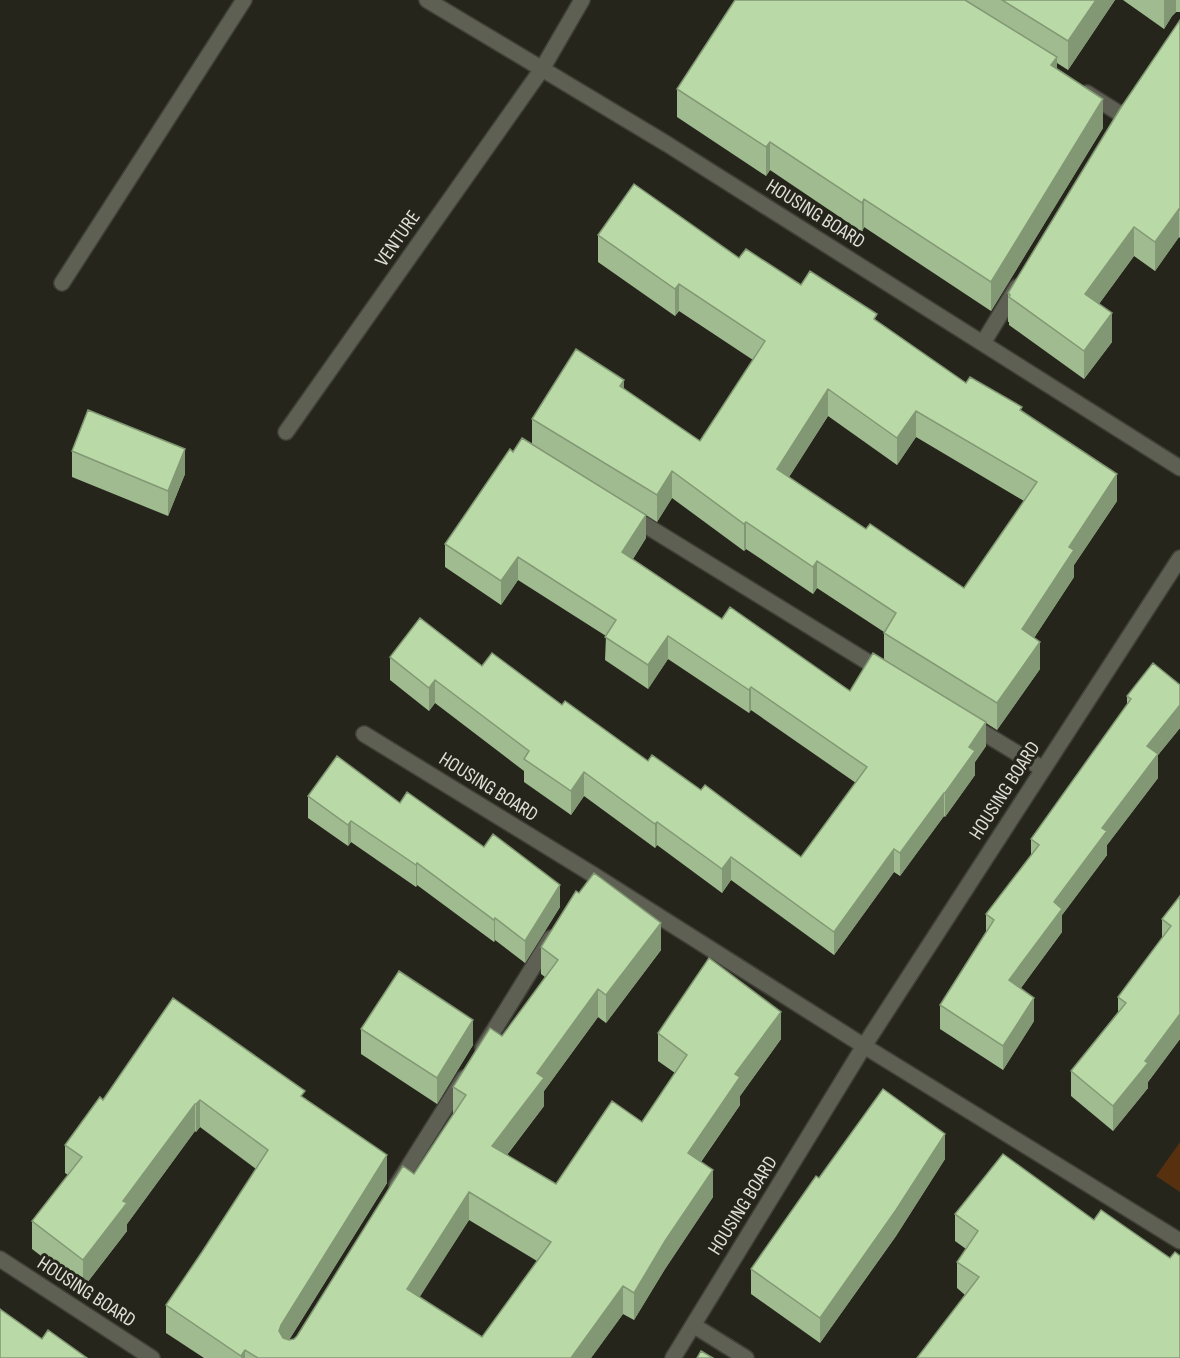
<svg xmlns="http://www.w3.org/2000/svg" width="1180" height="1358" font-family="'Sofia Sans Condensed',sans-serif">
<rect width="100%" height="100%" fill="#25251b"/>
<path fill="#57300f" d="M 1180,1142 L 1180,1192 L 1156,1176 Z"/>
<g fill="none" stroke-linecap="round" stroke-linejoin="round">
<g stroke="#404039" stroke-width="18">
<path id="street" d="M 427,0 L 667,144 L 1180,468
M 1087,93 L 1122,115
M 62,283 L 244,0
M 983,343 L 1017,287
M 286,432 L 542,69 L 582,0
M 629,515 L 884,672
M 969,724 L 1043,769
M 364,734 L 592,874 L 864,1046 L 1180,1241
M 483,1048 L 551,938
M 397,1185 L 464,1078
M 0,1259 L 152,1358
M 693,1325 L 746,1358
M 673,1358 L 864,1046 L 1180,558"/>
</g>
<use href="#street" stroke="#5f6054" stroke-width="15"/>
</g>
<path fill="#9fbb8f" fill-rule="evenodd" d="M 735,0 L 1115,0 L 1068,70 L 1057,63 L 1057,69 L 1103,128 L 991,311 L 864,227 L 862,232 L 770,170 L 766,176 L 677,117 L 677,89 Z
M 1123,0 L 1180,0 L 1180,238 L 1179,237 L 1155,271 L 1134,256 L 1099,304 L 1112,342 L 1084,379 L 1009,325 L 1009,322 L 1008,322 L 1008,293 L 1180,21 L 1180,12 L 1176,12 L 1172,16 L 1164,29 Z
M 598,235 L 739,258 L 801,285 L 877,321 L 966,383 L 1022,411 L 1117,501 L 1074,565 L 1074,577 L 1034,638 L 1040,669 L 997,730 L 986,723 L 986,746 L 975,762 L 975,775 L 945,817 L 944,816 L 900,876 L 894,872 L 834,955 L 731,880 L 722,893 L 657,845 L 655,848 L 584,796 L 571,815 L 524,782 L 524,771 L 435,703 L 429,711 L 390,680 L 390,657 L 482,666 L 562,705 L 648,761 L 701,790 L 801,857 L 856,783 L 751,710 L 749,713 L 668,659 L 648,689 L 605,660 L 606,636 L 518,580 L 501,605 L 445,567 L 445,544 L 513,452 L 532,444 L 532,419 L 624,389 L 700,441 L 753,360 L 679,311 L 675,316 L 598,262 ZM 828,416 L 897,465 L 916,437 L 1024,501 L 964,588 L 866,529 L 789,477 ZM 672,498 L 744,551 L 746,549 L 813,594 L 817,588 L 884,632 L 884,660 L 850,691 L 722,619 L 633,559 L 646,538 L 646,515 L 657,522 Z
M 72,451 L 185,474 L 168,516 L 72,477 Z
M 1180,685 L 1180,728 L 1158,755 L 1158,778 L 1107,845 L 1107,855 L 1062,915 L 1062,932 L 1021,988 L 1034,1021 L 1003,1070 L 940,1029 L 940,1005 L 986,932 L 986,914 L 1031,855 L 1031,839 L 1127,705 L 1127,696 Z
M 308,796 L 400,803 L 560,907 L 525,963 L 495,940 L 494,942 L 417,885 L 416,887 L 351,842 L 348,846 L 308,818 Z
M 1180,896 L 1180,1039 L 1148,1082 L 1148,1088 L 1113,1131 L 1071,1096 L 1071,1071 L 1118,1012 L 1118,997 L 1162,938 L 1162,919 Z
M 541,947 L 661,950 L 606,1023 L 598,1017 L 544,1091 L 544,1106 L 507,1155 L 556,1184 L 642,1122 L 675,1073 L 658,1061 L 658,1033 L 781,1039 L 740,1096 L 740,1105 L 701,1162 L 713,1197 L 665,1269 L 634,1320 L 623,1314 L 591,1358 L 204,1358 L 166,1333 L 166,1305 L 202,1252 L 256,1169 L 200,1127 L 196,1132 L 195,1131 L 127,1224 L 127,1231 L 83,1288 L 32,1249 L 32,1221 L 68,1175 L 65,1173 L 65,1145 L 103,1100 L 305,1098 L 387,1183 L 289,1340 L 294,1339 L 297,1336 L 414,1174 L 453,1115 L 453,1087 L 502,1036 L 545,977 L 541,974 ZM 469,1220 L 537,1261 L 482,1337 L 419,1297 Z
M 361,1029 L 473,1045 L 437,1104 L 361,1054 Z
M 945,1159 L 896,1236 L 820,1343 L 751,1294 L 751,1269 L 819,1178 Z
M 955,1214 L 1180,1358 L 965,1295 L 957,1288 L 957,1262 L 966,1249 L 955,1241 Z"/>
<path fill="#829874" d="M 1096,0 L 1115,0 L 1068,70 L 1068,41 Z
M 1164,0 L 1176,0 L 1176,12 L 1172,16 L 1164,29 Z
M 1057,57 L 1057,86 L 1051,65 Z
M 1103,99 L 1103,128 L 991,311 L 991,282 Z
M 770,142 L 770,170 L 766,176 L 766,147 Z
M 864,199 L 864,227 L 862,232 L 862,203 Z
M 1179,209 L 1179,237 L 1155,271 L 1155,242 Z
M 1134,227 L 1134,256 L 1085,323 L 1085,294 Z
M 679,284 L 679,311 L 675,316 L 675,289 Z
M 1112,313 L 1112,342 L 1084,379 L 1084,351 Z
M 624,380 L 624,407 L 620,386 Z
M 828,389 L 828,416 L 777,496 L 777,469 Z
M 916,411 L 916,437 L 897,465 L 897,438 Z
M 185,449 L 185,474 L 168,516 L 168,491 Z
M 672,471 L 672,498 L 657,522 L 657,495 Z
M 1117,474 L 1117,501 L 1074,565 L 1074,577 L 1022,656 L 1022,629 L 1069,547 Z
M 646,515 L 646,538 L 622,576 L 622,552 Z
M 746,522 L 746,549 L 744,551 L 744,524 Z
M 518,557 L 518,580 L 501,605 L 501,581 Z
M 817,561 L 817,588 L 813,594 L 813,567 Z
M 668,636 L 668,659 L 648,689 L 648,665 Z
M 1040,642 L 1040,669 L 997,730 L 997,703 Z
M 435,680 L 435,703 L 429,711 L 429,688 Z
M 751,687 L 751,710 L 749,713 L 749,690 Z
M 1180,705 L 1180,728 L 1158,755 L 1158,778 L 1107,845 L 1107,855 L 1062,915 L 1062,932 L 1009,1004 L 1009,980 L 1054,902 L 1102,828 L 1147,746 Z
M 986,722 L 986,746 L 975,762 L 975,775 L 945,817 L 945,793 L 969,747 Z
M 584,772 L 584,796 L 571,815 L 571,791 Z
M 944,793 L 944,816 L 900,876 L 900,853 Z
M 351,821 L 351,842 L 348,846 L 348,825 Z
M 657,822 L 657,845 L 655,848 L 655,824 Z
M 894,849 L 894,872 L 834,955 L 834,932 Z
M 731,857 L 731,880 L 722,893 L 722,869 Z
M 417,863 L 417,885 L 416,887 L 416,865 Z
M 560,885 L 560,907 L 525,963 L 525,941 Z
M 495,918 L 495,940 L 494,942 L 494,920 Z
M 661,923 L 661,950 L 606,1023 L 606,995 Z
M 598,989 L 598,1017 L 544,1091 L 544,1106 L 492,1174 L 492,1146 L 537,1073 Z
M 1034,998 L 1034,1021 L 1003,1070 L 1003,1046 Z
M 781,1012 L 781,1039 L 740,1096 L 740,1105 L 688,1180 L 688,1153 L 735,1074 Z
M 1180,1014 L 1180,1039 L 1148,1082 L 1148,1088 L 1113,1131 L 1113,1106 Z
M 473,1020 L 473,1045 L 437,1104 L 437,1078 Z
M 200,1100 L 200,1127 L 196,1132 L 196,1104 Z
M 195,1104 L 195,1131 L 127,1224 L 127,1231 L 83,1288 L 83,1260 L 123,1201 Z
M 945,1134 L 945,1159 L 896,1236 L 820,1343 L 820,1318 Z
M 387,1155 L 387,1183 L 281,1353 L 279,1331 L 281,1325 Z
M 713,1170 L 713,1197 L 665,1269 L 634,1320 L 634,1293 L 665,1241 Z
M 469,1192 L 469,1220 L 407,1317 L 407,1289 Z
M 623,1286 L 623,1314 L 591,1358 L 571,1358 Z
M 245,1350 L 245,1358 L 241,1358 L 241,1356 Z"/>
<path fill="#b9d9a6" stroke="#829874" stroke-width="1.5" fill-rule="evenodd" d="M 735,0 L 965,0 L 1057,57 L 1051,65 L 1103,99 L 991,282 L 864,199 L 862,203 L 770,142 L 766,147 L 677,89 Z
M 1002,0 L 1096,0 L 1068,41 Z
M 1180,20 L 1180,210 L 1179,209 L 1155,242 L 1134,227 L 1085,294 L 1112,313 L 1084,351 L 1009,297 L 1010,295 L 1008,293 L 1120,109 Z
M 634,184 L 739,258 L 746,249 L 801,285 L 810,271 L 877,314 L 874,319 L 966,383 L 970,377 L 1022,407 L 1020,410 L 1117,474 L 1069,547 L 1074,550 L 1022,629 L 1040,642 L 997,703 L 884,633 L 896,613 L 817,561 L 813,567 L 746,522 L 744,524 L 672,471 L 657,495 L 532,419 L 576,349 L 624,380 L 620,386 L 700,441 L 765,341 L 679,284 L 675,289 L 598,235 ZM 828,389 L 897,438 L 916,411 L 1037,482 L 964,588 L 870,524 L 866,529 L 777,469 Z
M 88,410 L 185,449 L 168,491 L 72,451 Z
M 522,438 L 646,515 L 622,552 L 722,619 L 730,607 L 850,691 L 873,653 L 986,722 L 969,747 L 975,751 L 945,793 L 944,793 L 900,853 L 894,849 L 834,932 L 731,857 L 722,869 L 657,822 L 655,824 L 584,772 L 571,791 L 524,759 L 529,751 L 435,680 L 429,688 L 390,657 L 420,618 L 482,666 L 492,653 L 562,705 L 565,701 L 648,761 L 652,755 L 701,790 L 705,785 L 801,857 L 867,767 L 751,687 L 749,690 L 668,636 L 648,665 L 605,637 L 616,620 L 518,557 L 501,581 L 445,544 L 510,449 L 513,452 Z
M 1153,663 L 1180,685 L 1180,705 L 1147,746 L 1158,754 L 1102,828 L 1107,831 L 1054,902 L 1062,909 L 1009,980 L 1034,998 L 1003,1046 L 940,1005 L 994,920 L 986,914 L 1039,845 L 1031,839 L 1131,699 L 1127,696 Z
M 337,756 L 400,803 L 407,792 L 484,847 L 493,834 L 560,885 L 525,941 L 495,918 L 494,920 L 417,863 L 416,865 L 351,821 L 348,825 L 308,796 Z
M 594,873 L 661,923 L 606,995 L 598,989 L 537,1073 L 544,1078 L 492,1146 L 556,1184 L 612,1101 L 642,1122 L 687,1055 L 658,1033 L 709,958 L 781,1012 L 735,1074 L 740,1077 L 688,1153 L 713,1170 L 665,1241 L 634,1293 L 623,1286 L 571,1358 L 258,1358 L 245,1350 L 241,1356 L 166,1305 L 202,1252 L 268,1150 L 200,1100 L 196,1104 L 195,1104 L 123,1201 L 127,1203 L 83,1260 L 32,1221 L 82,1157 L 65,1145 L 100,1097 L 103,1100 L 173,998 L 305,1091 L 301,1096 L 387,1155 L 281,1325 L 279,1331 L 283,1338 L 289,1340 L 294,1339 L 297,1336 L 403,1166 L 414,1174 L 466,1095 L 453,1087 L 490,1028 L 502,1036 L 558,960 L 541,947 L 576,891 L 579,893 ZM 469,1192 L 551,1242 L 482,1337 L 407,1289 Z
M 1180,896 L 1180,1014 L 1145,1061 L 1148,1063 L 1113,1106 L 1071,1071 L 1126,1003 L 1118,997 L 1171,926 L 1162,919 Z
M 399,971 L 473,1020 L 437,1078 L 361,1029 Z
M 883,1089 L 945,1134 L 896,1210 L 820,1318 L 751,1269 L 816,1176 L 819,1178 Z
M 1003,1154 L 1094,1220 L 1101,1210 L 1170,1258 L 1175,1252 L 1180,1256 L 1180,1358 L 917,1358 L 979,1277 L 957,1262 L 978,1231 L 955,1214 Z
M 0,1309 L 42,1339 L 48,1330 L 87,1358 L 0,1358 Z
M 701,1351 L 713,1358 L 697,1358 Z"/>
<g text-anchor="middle" stroke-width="6" stroke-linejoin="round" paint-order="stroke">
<g font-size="20" fill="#e0e0d9" stroke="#25251b">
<text transform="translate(816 213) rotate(32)" y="7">HOUSING BOARD</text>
<text transform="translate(397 238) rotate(-55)" y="7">VENTURE</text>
<text transform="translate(489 786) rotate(32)" y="7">HOUSING BOARD</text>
<text transform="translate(1004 790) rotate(-57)" y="7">HOUSING BOARD</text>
<text transform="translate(742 1205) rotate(-58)" y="7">HOUSING BOARD</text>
<text transform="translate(87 1291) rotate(33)" y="7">HOUSING BOARD</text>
</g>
</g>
</svg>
